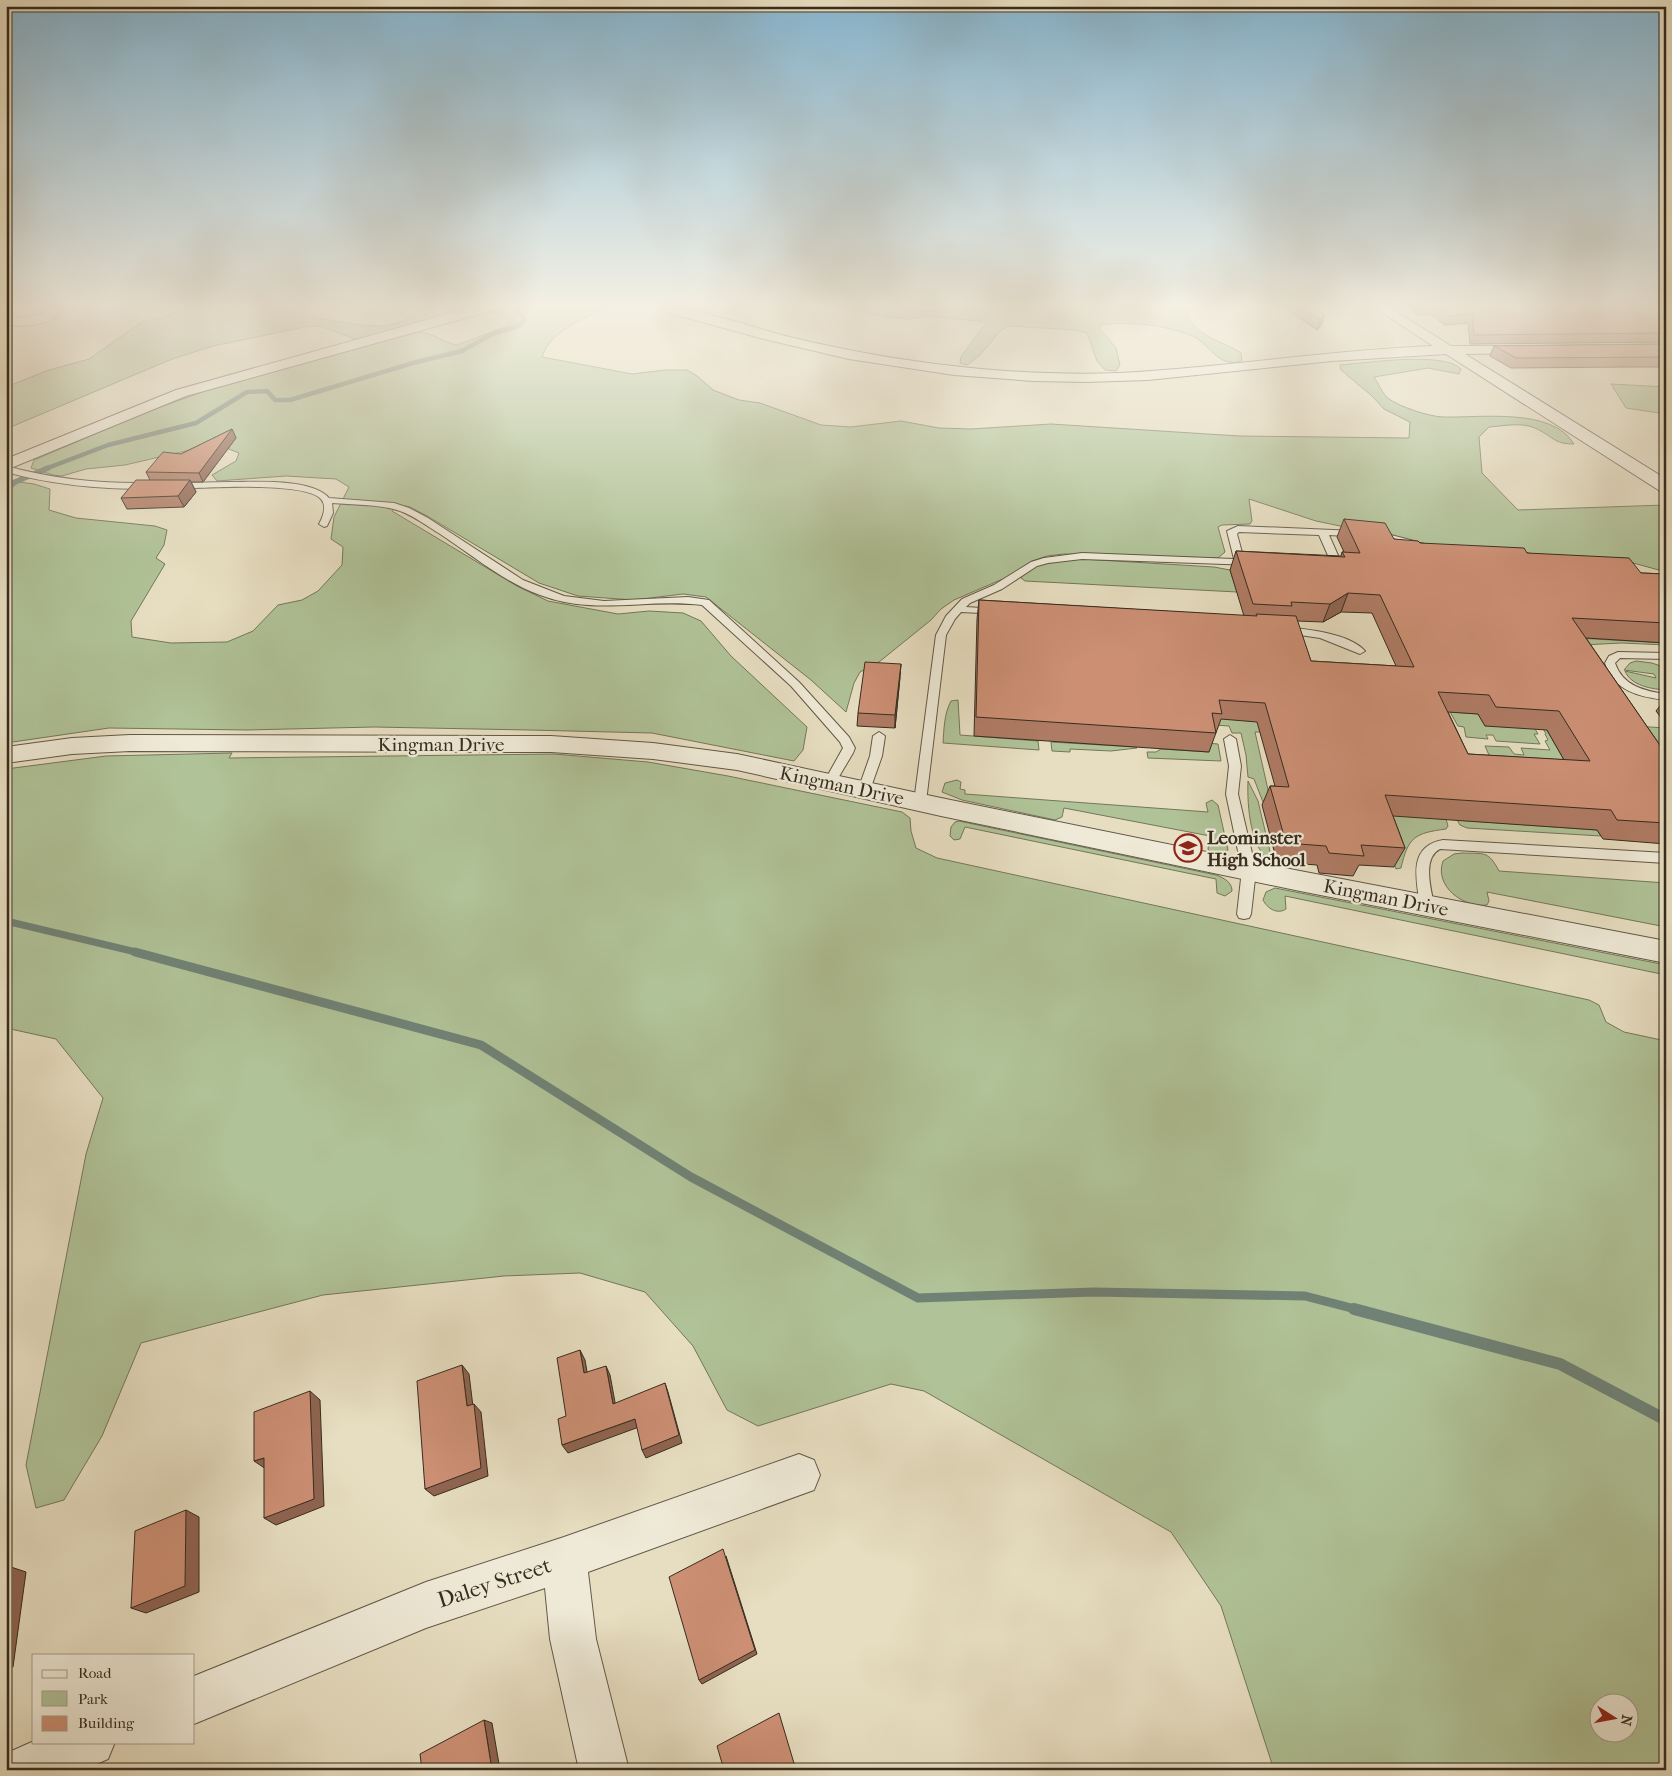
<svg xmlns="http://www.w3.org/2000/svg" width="1672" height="1776" font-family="'IM FELL French Canon',serif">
<rect width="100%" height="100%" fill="#e7dec1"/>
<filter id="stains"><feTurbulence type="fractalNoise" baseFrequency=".004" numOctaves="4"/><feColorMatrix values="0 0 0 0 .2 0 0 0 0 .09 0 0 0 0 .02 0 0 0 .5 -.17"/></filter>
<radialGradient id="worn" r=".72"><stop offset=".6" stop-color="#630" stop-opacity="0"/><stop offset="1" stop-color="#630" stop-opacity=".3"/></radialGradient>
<path fill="#b0c297" stroke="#73775b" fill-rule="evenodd" d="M 188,307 L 280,307 L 305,316 L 361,325 L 384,326 L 401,322 L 429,307 L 453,307 L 454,310 L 446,316 L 364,338 L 355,339 L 320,326 L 305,327 L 213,346 L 172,359 L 6,429 L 6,387 L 49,370 L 89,359 L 143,321 L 162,318 Z
M 505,307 L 606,307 C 584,319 550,331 542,357 L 632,374 L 665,370 L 687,370 L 697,376 L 713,390 L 739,400 L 760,403 L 821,425 L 851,427 L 901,421 L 939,428 L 971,429 L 1051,424 L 1239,436 L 1409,438 L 1410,422 L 1384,409 L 1372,396 L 1341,370 L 1340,365 C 1367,363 1443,351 1461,369 L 1459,374 L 1428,368 L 1374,377 C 1378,383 1383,395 1389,399 C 1400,407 1430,417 1444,417 C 1480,418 1552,407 1574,444 C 1553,444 1553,436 1535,428 C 1522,422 1503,426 1489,427 L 1479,437 L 1482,473 L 1518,510 L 1666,505 L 1666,572 L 1626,561 L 1437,546 L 1316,521 L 1249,499 L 1252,521 L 1250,524 L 1222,525 L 1218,527 L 1225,552 L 1218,558 L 1064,554 L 1047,556 L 1032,561 L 1005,578 L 954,600 L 941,609 L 931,620 L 879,662 L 860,672 L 854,683 L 846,712 L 811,680 L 706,597 L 683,594 L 634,600 L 578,596 L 539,583 L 427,516 L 410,507 L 396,504 L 392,511 L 517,586 L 548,601 L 618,614 L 649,611 L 683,613 L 701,621 L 731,656 L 807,727 L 803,750 L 794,761 L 652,733 L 529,730 L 374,727 L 247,730 L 109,728 L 6,743 L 6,480 L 34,484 L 50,489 L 49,510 L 76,518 L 155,526 L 167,530 L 164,545 L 156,558 L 165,564 L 131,621 L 132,637 L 171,643 L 227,642 L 253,631 L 278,605 L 302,600 L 318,591 L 342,565 L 343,547 L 331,539 L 334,517 L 349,487 L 336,479 L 286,476 L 217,481 L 212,475 L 236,461 L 239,453 L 216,444 L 125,465 L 86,469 L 62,476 L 53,475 L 31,468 L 34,460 L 144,413 L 205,391 L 418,332 C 435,333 441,342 457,345 L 505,327 L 510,322 L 499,315 L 489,313 Z
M 841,307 L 888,307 L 924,311 L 1029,307 L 1210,307 L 1188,313 C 1191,335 1225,342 1241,353 L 1242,361 C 1217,369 1210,342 1190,335 C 1165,325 1127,321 1101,325 L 1100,329 L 1116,348 L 1120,365 L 1116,371 L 1105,370 L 1097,361 L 1087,333 L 1076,330 L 1008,326 L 1001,330 L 980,355 L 967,365 L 960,363 L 961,357 L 987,322 L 926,316 L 910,319 L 886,317 Z
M 1611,384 L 1666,387 L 1666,414 L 1626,408 Z
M 1082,559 L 1214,567 L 1230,570 L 1237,592 L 1025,581 L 1021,578 C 1029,562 1066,560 1082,559 Z
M 1541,636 L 1666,643 L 1666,645 L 1622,643 L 1582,645 Z
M 1636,661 L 1652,663 L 1666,668 L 1666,690 C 1652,689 1631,686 1625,671 L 1656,678 L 1654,674 L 1624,670 L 1630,663 Z
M 958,700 L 960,735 L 1038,741 L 1039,750 L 943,743 C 944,729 944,714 951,701 Z
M 1450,712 L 1478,714 L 1485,726 L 1528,717 L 1538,734 L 1534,734 L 1540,744 L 1496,741 L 1493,735 L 1486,735 L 1488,739 L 1466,737 L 1464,727 L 1458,726 Z
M 1198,715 L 1268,722 L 1271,732 L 1255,732 L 1271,803 L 1263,802 L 1254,779 L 1248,777 L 1246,755 L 1241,733 L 1232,733 L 1229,726 L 1200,724 Z
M 1543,724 L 1576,780 L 1457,773 L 1471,761 L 1489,755 L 1485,746 L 1509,747 L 1514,754 L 1524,755 L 1521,748 L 1550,750 L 1545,741 L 1548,740 L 1545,734 L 1546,734 L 1541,725 Z
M 1619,725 L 1666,728 L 1666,796 Z
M 1051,742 L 1136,747 L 1137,748 L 1111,751 L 1070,749 L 1070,752 L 1052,751 Z
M 1207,743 L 1218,744 L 1221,761 L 1148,758 L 1147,752 L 1156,752 L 1161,749 L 1209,752 Z
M 232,753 L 229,758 L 554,754 L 648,762 L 728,776 L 902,812 L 910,818 L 911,831 L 916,848 L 937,858 L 1589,1000 L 1599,1005 L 1606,1022 L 1624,1032 L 1666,1041 L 1666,1770 L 1274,1770 L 1221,1606 L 1171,1532 L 924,1391 L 891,1384 L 758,1426 L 727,1410 L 693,1346 L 645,1292 L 580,1273 L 504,1276 L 323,1295 L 141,1343 L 102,1436 L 64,1500 L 36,1508 L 26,1465 L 86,1154 L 103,1098 L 56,1039 L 6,1028 L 6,769 L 106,756 ZM 1600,1704 L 1630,1704 L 1630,1734 L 1600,1734 Z
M 957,780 L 961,782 L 960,789 L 965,790 L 965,794 L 1208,812 L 1206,803 L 1212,800 L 1218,805 L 1228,850 L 1221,853 L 1211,853 L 1208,849 L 1210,836 L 1064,808 L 1062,817 L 1055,820 L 962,800 L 942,792 L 945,783 Z
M 1248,781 L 1258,801 L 1273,864 C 1250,850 1247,806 1248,781 Z
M 1375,814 L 1446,819 L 1448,826 L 1446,829 C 1415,833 1408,837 1401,868 L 1396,869 Z
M 1457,820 L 1597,830 L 1601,836 L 1467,828 L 1460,825 Z
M 959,821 L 1216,875 C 1224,878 1232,882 1232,891 L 1225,896 L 1217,893 L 1216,879 L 965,827 L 960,839 L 954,840 L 950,836 L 951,827 L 955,822 Z
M 1462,853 C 1484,854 1488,850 1499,871 L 1666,883 L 1666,927 L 1487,892 L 1489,901 L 1487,905 C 1463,908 1434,886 1443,861 L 1454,854 Z
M 1275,888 L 1666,965 L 1666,975 L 1285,896 L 1286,909 C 1277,915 1267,908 1263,900 L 1266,892 Z"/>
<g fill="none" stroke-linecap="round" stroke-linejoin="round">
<path stroke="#708276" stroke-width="4.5" d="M 45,469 L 108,445 L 196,423 L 247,392 L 267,391 L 275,400 L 290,400 L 413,363 L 462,351 L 492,334 L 518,326 L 525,320 L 517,309 L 524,307"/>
<path stroke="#708276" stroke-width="5.5" d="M 6,489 L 15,482 L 48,468"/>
<path stroke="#708276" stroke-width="7" d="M 6,921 L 140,953"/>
<path stroke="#708276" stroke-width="9" d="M 135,952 L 481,1045 L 691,1177 L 918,1298 L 1094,1292 L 1305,1296 L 1359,1310"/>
<path stroke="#708276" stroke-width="12" d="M 1354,1309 L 1560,1364 L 1666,1420"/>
<g stroke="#625848" stroke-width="2">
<path id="lane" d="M 6,466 C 54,479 100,484 149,483 L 153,486 L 149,489 C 100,489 53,485 6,472 Z
M 230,482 C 255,482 312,478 329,498 L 394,503 L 409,508 L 428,518 L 523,580 L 564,596 L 604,601 L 688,597 L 709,600 L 799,682 L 849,737 L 855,748 L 853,753 L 834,785 L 826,785 L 824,782 L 843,748 L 840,742 L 791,686 L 702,605 C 647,598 595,616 540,595 C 504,582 472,555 440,534 C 427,526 414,516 400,511 C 380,504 354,505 332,503 L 333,513 L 327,526 L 324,527 L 319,524 C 323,517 327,506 321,499 C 305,481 202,488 176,489 L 172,486 L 176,483 Z
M 1238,526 L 1379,532 L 1418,542 L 1420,544 L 1415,547 L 1379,538 L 1329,535 L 1340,560 L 1336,568 L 1327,570 L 1322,567 L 1329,564 L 1330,560 L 1319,535 L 1239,532 L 1237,534 L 1244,560 L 1253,561 L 1253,565 L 1082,559 L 1048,563 L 1037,566 L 1002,589 L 970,603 L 966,607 L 997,609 L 1001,610 L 1002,612 L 1001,614 L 961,612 L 955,619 L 946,635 L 926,802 L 920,806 L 916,805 L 914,802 L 936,635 L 946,616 L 962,599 L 994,585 L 1031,562 L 1044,558 L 1082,553 L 1234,559 L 1227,531 Z
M 1283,627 C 1306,629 1349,633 1365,651 L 1360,654 L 1320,638 L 1279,632 L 1278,630 L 1279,628 Z
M 1618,652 L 1666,653 L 1666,659 L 1620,658 L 1615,663 C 1623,686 1644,691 1666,694 L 1666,700 C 1639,697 1614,691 1605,663 L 1609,656 Z
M 879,732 L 885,736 L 882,756 L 870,790 L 868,793 L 860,793 L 858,790 L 870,756 L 873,736 Z
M 1230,735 L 1236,739 L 1241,766 L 1238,794 L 1256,870 L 1251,914 L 1249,918 L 1244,919 L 1239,918 L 1237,914 L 1242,870 L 1226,794 L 1229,766 L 1224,739 Z
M 1443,840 L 1666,853 L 1666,863 L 1440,849 C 1422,858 1431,889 1434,905 L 1432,909 L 1427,910 L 1422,909 L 1420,905 C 1416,879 1408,846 1443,840 Z"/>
</g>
<g stroke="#625848" stroke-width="2">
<path id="street" d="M 44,307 L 58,307 L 62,311 C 50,326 24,328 6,324 L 6,316 C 20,319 34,318 47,311 Z
M 473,307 L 495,307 L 494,310 L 186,396 L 6,470 L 6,459 L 176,390 Z
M 657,307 C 702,307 750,328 794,338 C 856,353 918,363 981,369 C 1027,373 1073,375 1119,373 C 1224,368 1328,350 1433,346 L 1374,307 L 1389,307 L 1451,346 L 1534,346 L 1536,349 L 1534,352 L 1529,353 L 1465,354 L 1666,479 L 1666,492 L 1660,491 L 1446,354 L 1332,361 L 1148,380 L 1086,382 L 1033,381 L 954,375 L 849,359 L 764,339 L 658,310 Z
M 130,735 L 551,736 L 653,743 L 737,754 L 941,798 L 1300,871 L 1666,941 L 1666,963 L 1300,891 L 941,816 L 737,770 L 653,759 L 551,752 L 130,751 L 72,754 L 6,763 L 6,747 L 72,738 Z
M 799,1454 L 814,1460 L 820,1475 L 814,1490 L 588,1572 L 596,1639 L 629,1770 L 579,1770 L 550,1639 L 545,1588 L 426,1628 L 194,1724 L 194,1676 L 426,1582 L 564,1537 Z
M 34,1741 L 34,1742 L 115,1742 L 108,1759 L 83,1770 L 6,1770 L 7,1753 Z"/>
</g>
<use href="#lane" fill="#efead7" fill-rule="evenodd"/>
<use href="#street" fill="#efead7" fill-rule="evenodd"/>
</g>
<path fill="#af7b64" stroke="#362c1f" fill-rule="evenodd" d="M 1283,307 L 1317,307 L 1324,316 L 1321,326 L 1317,330 Z
M 1409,307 L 1666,307 L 1666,342 L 1470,344 L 1468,323 L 1445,325 L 1432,315 L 1417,315 Z
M 1666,344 L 1666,367 L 1629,367 L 1511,368 L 1490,356 L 1494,346 Z
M 232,429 L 236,438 L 203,482 L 191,482 L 196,492 L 184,507 L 127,509 L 121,498 L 150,480 L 146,472 L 181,454 Z
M 1344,519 L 1394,539 L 1420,543 L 1527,553 L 1641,573 L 1666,574 L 1666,643 L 1586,638 L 1666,754 L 1666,844 L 1603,839 L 1597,830 L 1393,816 L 1405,848 L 1394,867 L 1359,865 L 1353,876 L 1319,873 L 1317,865 L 1277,862 L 1262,805 L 1270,786 L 1275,786 L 1257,722 L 1221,719 L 1209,752 L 974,736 L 977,619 L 979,600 L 1244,616 L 1230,570 L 1236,551 L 1341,556 L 1342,552 L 1344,552 L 1337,537 ZM 1341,612 L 1372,613 L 1396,666 L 1311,661 L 1297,621 L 1323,622 ZM 1448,712 L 1478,714 L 1485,726 L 1547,730 L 1564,760 L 1468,754 Z
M 900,677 L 895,728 L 857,726 L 858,713 Z
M 1666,698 L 1666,724 L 1656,711 Z"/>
<path fill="#8f6451" stroke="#362c1f" d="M 1324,316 L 1321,326 L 1317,330 L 1320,320 Z
M 232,429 L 236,438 L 203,482 L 199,473 Z
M 190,480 L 196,492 L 184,507 L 178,496 Z
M 1348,593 L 1341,612 L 1323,622 L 1330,604 Z
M 901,664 L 900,677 L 895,728 L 895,715 Z
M 580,1350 L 585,1360 L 589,1383 L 584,1373 Z
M 462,1365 L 469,1374 L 474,1415 L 467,1406 Z
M 606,1366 L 610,1375 L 617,1413 L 613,1404 Z
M 665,1383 L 668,1392 L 682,1443 L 646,1458 L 642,1450 Z
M 310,1391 L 320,1400 L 324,1506 L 276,1525 L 264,1518 Z
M 474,1404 L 481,1412 L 488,1476 L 434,1496 L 425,1489 Z
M 635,1419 L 639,1427 L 568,1453 L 562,1445 Z
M 264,1458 L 266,1469 L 254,1461 Z
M 186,1510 L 199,1517 L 199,1592 L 146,1613 L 131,1608 Z
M 726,1556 L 757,1654 L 702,1684 L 699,1680 Z
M 8,1566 L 26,1572 L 13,1667 L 6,1669 L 6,1581 Z
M 484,1720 L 492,1723 L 500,1770 L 492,1770 Z"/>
<path fill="#cc8f74" stroke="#362c1f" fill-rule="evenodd" d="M 1301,307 L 1317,307 L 1324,316 L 1320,320 Z
M 1438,307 L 1666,307 L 1666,333 L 1474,335 L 1472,314 L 1449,316 Z
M 1666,344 L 1666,357 L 1516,358 L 1494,346 Z
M 232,429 L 199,473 L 146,472 L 163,452 L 181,454 Z
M 136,480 L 190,480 L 178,496 L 121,498 Z
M 1344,519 L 1385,523 L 1394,539 L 1418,541 L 1420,543 L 1524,548 L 1527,553 L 1629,558 L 1641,573 L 1666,574 L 1666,623 L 1572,618 L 1666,754 L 1666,823 L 1617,820 L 1611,810 L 1385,795 L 1405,848 L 1361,845 L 1364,856 L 1329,853 L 1326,846 L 1286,843 L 1270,786 L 1289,787 L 1265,703 L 1219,700 L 1222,714 L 1212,713 L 1216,733 L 976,717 L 979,600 L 1257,616 L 1256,614 L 1296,616 L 1311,661 L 1414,667 L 1380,595 L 1348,593 L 1330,604 L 1291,602 L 1292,606 L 1253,604 L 1236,551 L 1345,557 L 1342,552 L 1360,553 ZM 1438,692 L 1489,695 L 1496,707 L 1559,711 L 1590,761 L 1468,754 Z
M 865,662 L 901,664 L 895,715 L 858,713 Z
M 580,1350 L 584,1373 L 606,1366 L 613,1404 L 665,1383 L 679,1435 L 642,1450 L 635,1419 L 562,1445 L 558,1419 L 566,1416 L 557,1358 Z
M 462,1365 L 467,1406 L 474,1404 L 481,1468 L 425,1489 L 417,1381 Z
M 310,1391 L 314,1499 L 264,1518 L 264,1458 L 254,1461 L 254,1412 Z
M 186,1510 L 185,1586 L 131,1608 L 135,1531 Z
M 723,1549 L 755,1650 L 699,1680 L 669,1577 Z
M 8,1566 L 6,1581 L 6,1567 Z
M 779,1713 L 796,1770 L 724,1770 L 717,1746 Z
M 484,1720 L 492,1770 L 422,1770 L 420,1754 Z"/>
<linearGradient id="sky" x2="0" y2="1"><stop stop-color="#87b7d2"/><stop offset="0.55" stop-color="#f4f0e3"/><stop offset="1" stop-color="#f4f0e3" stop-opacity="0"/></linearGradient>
<rect width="1672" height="556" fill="url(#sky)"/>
<defs>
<g id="school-ring" transform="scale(1.4375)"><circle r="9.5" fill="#efead7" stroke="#8f2418" stroke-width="1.5"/><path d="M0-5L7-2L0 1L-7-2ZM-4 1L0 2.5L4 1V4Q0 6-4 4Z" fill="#8f2418"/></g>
</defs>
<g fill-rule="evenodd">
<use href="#school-ring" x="1188" y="848"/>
</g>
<g text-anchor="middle" stroke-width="4.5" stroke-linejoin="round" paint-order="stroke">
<g font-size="19" fill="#362c1f" stroke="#efead7">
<text x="441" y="751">Kingman Drive</text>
<text transform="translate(842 785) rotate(12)" y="7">Kingman Drive</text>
<text transform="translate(1386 897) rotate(11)" y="7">Kingman Drive</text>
</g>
<g font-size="19" font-weight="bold" fill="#362c1f" stroke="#efead7" text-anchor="start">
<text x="1207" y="844">Leominster<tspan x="1207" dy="22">High School</tspan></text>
</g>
<g font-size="22" fill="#362c1f" stroke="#efead7">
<text transform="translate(494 1582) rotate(-18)" y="8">Daley Street</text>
</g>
</g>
<rect width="1672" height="1776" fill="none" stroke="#e7dec1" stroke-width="25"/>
<rect x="8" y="8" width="1657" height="1761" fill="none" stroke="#362c1f" stroke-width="2.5"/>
<rect x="12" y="12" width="1647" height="1751" fill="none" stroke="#362c1f"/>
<rect x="32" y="1654" width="162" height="90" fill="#efead7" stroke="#a59e8d"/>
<rect x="42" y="1670" width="25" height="8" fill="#efead7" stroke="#a59e8d"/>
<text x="78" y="1678" font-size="15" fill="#362c1f">Road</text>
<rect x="42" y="1691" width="25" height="15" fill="#b0c297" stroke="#a59e8d"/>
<text x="78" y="1704" font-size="15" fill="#362c1f">Park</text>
<rect x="42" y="1716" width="25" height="15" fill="#cc8f74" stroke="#a59e8d"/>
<text x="78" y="1728" font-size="15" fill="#362c1f">Building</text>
<g transform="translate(1614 1718) rotate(101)"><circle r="24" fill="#efead7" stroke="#a59e8d"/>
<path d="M0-4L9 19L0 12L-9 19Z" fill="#8f2418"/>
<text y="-8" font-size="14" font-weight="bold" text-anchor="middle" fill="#362c1f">N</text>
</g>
<rect width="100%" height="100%" filter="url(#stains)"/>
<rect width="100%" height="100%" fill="url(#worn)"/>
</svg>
